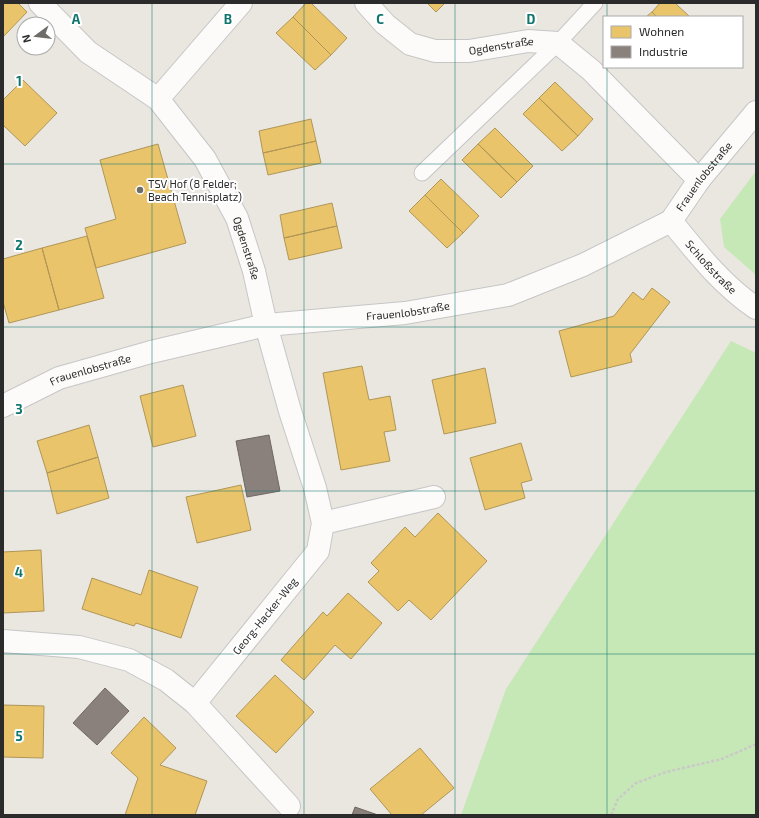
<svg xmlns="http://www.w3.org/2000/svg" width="759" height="818" font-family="'Exo 2',sans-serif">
<rect width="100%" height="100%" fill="#eae7e0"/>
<path fill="#c6e8b6" d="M 756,171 L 756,275 L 724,247 L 720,219 Z
M 731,341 L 756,353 L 756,815 L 461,815 L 506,689 Z"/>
<path fill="#e9c46a" stroke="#b09657" d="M 3,3 L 18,3 L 27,12 L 3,37 Z
M 306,3 L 311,3 L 347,38 L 331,55 L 293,17 Z
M 427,3 L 445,3 L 436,12 Z
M 660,3 L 675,3 L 690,17 L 657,17 L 652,12 Z
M 652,12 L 657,17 L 646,17 Z
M 293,17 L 331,55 L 315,70 L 276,33 Z
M 23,80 L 57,113 L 25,146 L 3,125 L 3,100 Z
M 555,82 L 593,119 L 578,136 L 539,98 Z
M 539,98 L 578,136 L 562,151 L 523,114 Z
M 311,119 L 316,141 L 263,153 L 259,131 Z
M 495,128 L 533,166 L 517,182 L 478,144 Z
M 316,141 L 321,163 L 268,175 L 263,153 Z
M 158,144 L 186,243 L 96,268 L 85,228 L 116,219 L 100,160 Z
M 478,144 L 517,182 L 501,198 L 462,160 Z
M 441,179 L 479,216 L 463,233 L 425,195 Z
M 425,195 L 463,233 L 447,248 L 409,211 Z
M 332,203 L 337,226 L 284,238 L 280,215 Z
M 337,226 L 342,248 L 289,260 L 284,238 Z
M 87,236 L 104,298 L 59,310 L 42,248 Z
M 42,248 L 59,310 L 9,323 L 3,302 L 3,259 Z
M 652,288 L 670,302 L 630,354 L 632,362 L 571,377 L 559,331 L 614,316 L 633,292 L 643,300 Z
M 362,366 L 369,400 L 390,396 L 396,430 L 384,432 L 390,461 L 341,470 L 323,373 Z
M 485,368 L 496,423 L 444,434 L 432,380 Z
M 183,385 L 196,436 L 153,447 L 140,396 Z
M 89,425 L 98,457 L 47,473 L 37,441 Z
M 521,443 L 532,480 L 521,483 L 525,498 L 485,510 L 470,458 Z
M 98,457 L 109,498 L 57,514 L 47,473 Z
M 241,485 L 251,530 L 197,543 L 186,497 Z
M 438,513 L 487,561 L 431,620 L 409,600 L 398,611 L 368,582 L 379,571 L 371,563 L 405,527 L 415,537 Z
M 41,550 L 44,611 L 3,613 L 3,552 Z
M 149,570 L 198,587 L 181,638 L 136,623 L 134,626 L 82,609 L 92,578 L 141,595 Z
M 348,593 L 382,623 L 351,659 L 335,645 L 304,680 L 281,660 L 323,612 L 327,616 Z
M 275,675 L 314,712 L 276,753 L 236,716 Z
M 3,705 L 44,706 L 43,758 L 3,757 Z
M 144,717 L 176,748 L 160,765 L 207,781 L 195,815 L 125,815 L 138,778 L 111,753 Z
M 420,748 L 454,788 L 421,815 L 392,815 L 370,789 Z"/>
<path fill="#8a817c" stroke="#6e6764" d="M 269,435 L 280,491 L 247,497 L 236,441 Z
M 105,688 L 129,711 L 97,745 L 73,723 Z
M 355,807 L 378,815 L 352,815 Z"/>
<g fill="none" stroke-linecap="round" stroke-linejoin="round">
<g stroke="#c7c6c6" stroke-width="17">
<path id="lane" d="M 422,173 L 558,43 L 595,3"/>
</g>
<g stroke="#c7c6c6" stroke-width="24">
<g id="street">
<path id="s1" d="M 40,3 L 88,52 L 158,99 L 205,159 L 237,218 L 254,271 L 266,325 L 290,411 L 315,488 L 323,523 L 318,551 L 195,703"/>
<path id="s2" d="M 366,3 L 385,24 L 410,44 L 435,51 L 469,51 L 528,41 L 558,43 L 591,70 L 699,180"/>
<path d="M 158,99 L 241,3"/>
<path id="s3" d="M 671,221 C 697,253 722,285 756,308"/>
<path id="s4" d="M 3,406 L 59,378 L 151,352 L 266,325 L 405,313 L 508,295 L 583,265 L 671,221 L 699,180 L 756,112"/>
<path d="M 323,523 L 434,497"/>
<path d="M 3,641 L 79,647 L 129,660 L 166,680 L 195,703 L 289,806"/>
</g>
</g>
<path stroke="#cac9c8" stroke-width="2.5" stroke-dasharray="3 2" stroke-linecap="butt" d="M 611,815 L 618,799 L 636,783 L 666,772 L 722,759 L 756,744"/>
<use href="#lane" stroke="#fcfbfa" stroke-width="15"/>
<use href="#street" stroke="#fcfbfa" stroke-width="22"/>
</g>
<path fill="none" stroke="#0f766e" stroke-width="1" stroke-opacity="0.55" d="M 152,3 L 152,815M 304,3 L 304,815M 455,3 L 455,815M 607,3 L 607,17M 607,67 L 607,815M 3,164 L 756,164M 3,327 L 756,327M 3,491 L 756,491M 3,654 L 756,654"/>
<circle fill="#6e6d6a" stroke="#fff" stroke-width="1.5" cx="140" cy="190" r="4"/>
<g text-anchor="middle" stroke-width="4" stroke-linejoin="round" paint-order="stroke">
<g font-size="11" fill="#2b2b2b" stroke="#fff">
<text dy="4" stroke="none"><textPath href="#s2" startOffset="153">Ogdenstraße</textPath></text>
<text dy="4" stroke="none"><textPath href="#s4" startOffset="755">Frauenlobstraße</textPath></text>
<text dy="4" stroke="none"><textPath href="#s1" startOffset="328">Ogdenstraße</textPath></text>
<text dy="4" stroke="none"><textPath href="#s3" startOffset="61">Schloßstraße</textPath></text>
<text dy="4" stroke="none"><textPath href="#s4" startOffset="419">Frauenlobstraße</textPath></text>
<text dy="4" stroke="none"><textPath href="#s4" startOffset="95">Frauenlobstraße</textPath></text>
<text transform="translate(265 616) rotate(-51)" y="4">Georg-Hacker-Weg</text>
</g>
<g font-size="11" fill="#2b2b2b" stroke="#fff" text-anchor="start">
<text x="148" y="188">TSV Hof (8 Felder;<tspan x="148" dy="13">Beach Tennisplatz)</tspan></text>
</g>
</g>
<g font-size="13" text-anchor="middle" font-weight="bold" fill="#0f766e" stroke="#fff" stroke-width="4" stroke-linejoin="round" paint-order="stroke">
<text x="76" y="24">A</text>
<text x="228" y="24">B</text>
<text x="380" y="24">C</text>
<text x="531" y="24">D</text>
<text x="19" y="86">1</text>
<text x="19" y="250">2</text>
<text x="19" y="414">3</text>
<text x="19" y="577">4</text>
<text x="19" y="741">5</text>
</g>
<rect width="759" height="818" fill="none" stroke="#2b2b2b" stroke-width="8"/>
<rect x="603" y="16" width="140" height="52" fill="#ffffff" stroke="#aaaaaa"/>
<rect x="611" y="26" width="20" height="12" fill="#e9c46a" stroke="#aaaaaa"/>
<text x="639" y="36" font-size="12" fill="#2b2b2b">Wohnen</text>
<rect x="611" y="46" width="20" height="12" fill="#8a817c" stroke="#aaaaaa"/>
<text x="639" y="56" font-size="12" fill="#2b2b2b">Industrie</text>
<g transform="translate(36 36) rotate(255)"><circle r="19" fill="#ffffff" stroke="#aaaaaa"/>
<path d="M0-3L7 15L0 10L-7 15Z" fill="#6e6d6a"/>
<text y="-6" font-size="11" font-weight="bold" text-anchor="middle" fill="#2b2b2b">N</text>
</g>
</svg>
